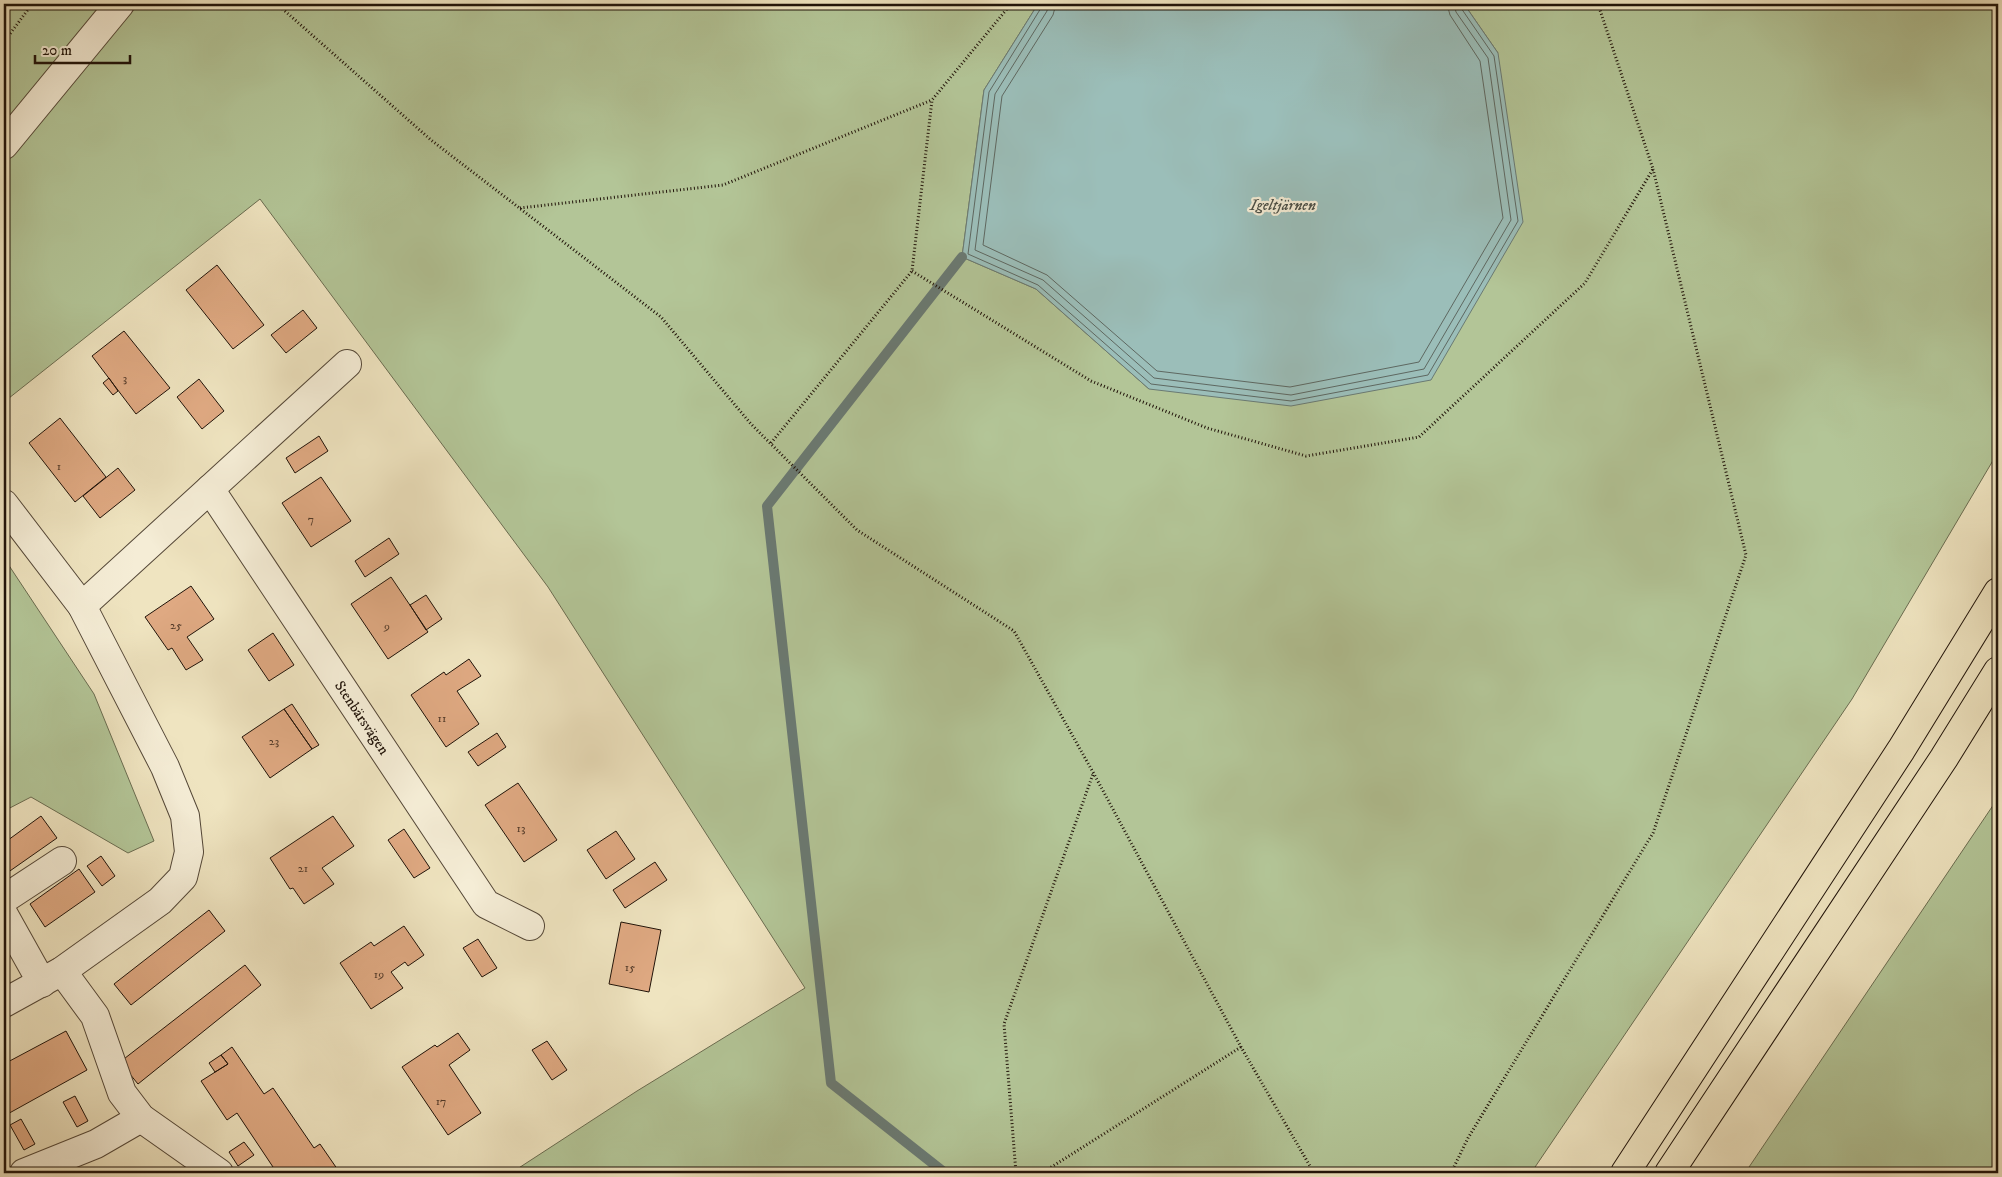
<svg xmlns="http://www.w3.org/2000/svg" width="2002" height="1177" font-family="'IM FELL DW Pica',serif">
<rect width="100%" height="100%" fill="#efe4c0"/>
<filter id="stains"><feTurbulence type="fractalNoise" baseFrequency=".004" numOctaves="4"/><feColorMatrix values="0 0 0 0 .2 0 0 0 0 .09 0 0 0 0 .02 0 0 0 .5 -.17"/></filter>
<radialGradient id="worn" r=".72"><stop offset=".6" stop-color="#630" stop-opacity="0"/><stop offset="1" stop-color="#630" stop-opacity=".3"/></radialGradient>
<path fill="#b3c597" stroke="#6a6c50" d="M 4,4 L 1038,4 L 984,90 L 962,257 L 1036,289 L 1149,389 L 1498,53 L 1464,4 L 1998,4 L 1998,452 L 1852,699 L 1531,1173 L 511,1173 L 637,1091 L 805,988 L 548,587 L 260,199 L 4,402 Z
M 4,558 L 94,694 L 154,841 L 128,853 L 31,797 L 4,811 Z
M 1998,798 L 1998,1173 L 1745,1173 Z"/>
<path fill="#9bbeb9" stroke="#6a7a73" d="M 1038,4 L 1464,4 L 1498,53 L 1523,222 L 1431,380 L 1291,406 L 1149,389 L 1036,289 L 962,257 L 984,90 Z"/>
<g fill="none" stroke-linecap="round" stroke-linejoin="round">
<path stroke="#5e6861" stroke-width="1" d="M 1042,4 L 1041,8 L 989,92 L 968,254 L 1038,285 L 1151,384 L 1291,401 L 1428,375 L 1518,221 L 1494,56 L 1461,8 L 1461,4
M 1048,4 L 1047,11 L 995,94 L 975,250 L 1043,280 L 1154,378 L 1291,395 L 1424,369 L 1511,220 L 1488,58 L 1456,12 L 1454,4
M 1056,4 L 1053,15 L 1002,96 L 983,245 L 1047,275 L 1157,371 L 1290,387 L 1419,362 L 1503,218 L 1480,61 L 1450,15 L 1447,4"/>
<path stroke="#6a7a73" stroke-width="10" d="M 945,1173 L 831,1083 L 767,506 L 962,257"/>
</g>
<path fill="#dfa982" stroke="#201309" d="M 217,265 L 264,325 L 233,349 L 186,290 Z
M 303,310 L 317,328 L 286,353 L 271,335 Z
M 124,331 L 170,388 L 136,414 L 92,356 Z
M 109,378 L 118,391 L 113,395 L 103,383 Z
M 199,379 L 224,411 L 202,429 L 177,397 Z
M 60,418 L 106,477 L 75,502 L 29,443 Z
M 319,436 L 328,451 L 295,473 L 286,458 Z
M 118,468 L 135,490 L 100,518 L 83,496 Z
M 321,477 L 351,521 L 311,547 L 282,503 Z
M 389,538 L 399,554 L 365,577 L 355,561 Z
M 391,577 L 428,632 L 388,659 L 351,604 Z
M 191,586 L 214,619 L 187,637 L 203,660 L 186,670 L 172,648 L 168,650 L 145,617 Z
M 426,595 L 442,619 L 426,630 L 410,605 Z
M 273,633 L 294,665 L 269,681 L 248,650 Z
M 469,659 L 481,676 L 457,691 L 479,724 L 446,747 L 411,695 L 444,672 L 446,675 Z
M 292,704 L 319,745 L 312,749 L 284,709 Z
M 284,709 L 312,749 L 270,778 L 242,737 Z
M 497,733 L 506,747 L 478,766 L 468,752 Z
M 518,783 L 557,840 L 524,862 L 485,805 Z
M 41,816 L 57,838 L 7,873 L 4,868 L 4,843 Z
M 333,816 L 354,846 L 322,868 L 334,884 L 304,904 L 293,888 L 290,889 L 270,858 Z
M 404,829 L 430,868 L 414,878 L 388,840 Z
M 616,831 L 635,859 L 606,879 L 587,850 Z
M 101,856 L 115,876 L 102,886 L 87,866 Z
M 655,862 L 667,880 L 625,908 L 613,890 Z
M 79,869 L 95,892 L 45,927 L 30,904 Z
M 209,910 L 225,931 L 131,1005 L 114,984 Z
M 621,922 L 661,930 L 649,992 L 609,984 Z
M 404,926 L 424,955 L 408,966 L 405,962 L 391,972 L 403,988 L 371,1009 L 340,963 L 371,942 L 374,946 Z
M 478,939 L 497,968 L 482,977 L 463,948 Z
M 245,965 L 261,985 L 138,1084 L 120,1062 Z
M 66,1031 L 87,1070 L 4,1116 L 4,1064 Z
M 458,1033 L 470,1050 L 449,1065 L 481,1113 L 448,1135 L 402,1067 L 435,1045 L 437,1047 Z
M 547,1041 L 567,1070 L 552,1080 L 532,1050 Z
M 232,1047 L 264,1094 L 273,1088 L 314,1148 L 320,1144 L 340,1173 L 286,1173 L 283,1170 L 277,1173 L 237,1113 L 227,1120 L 201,1081 L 228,1064 L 221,1055 Z
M 221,1055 L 228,1064 L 215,1072 L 209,1063 Z
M 75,1096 L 88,1121 L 77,1127 L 63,1102 Z
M 21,1119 L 35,1144 L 24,1150 L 10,1125 Z
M 244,1142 L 254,1155 L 238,1166 L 229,1152 Z"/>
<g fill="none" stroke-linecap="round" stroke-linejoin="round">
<g stroke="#544737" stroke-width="30">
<g id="minor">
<path d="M 4,145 L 120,4"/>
<path d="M 210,489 L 347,364"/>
<path d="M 4,504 L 82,606 L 165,767 L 185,816 L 189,852 L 183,877 L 160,901 L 62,971 L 4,1003"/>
<path id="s1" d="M 82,606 L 210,489 L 486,904 L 530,926"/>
<path d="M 4,899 L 62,861"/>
<path d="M 4,915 L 42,983"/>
<path d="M 62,971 L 95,1016 L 122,1093 L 141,1118 L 219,1173"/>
<path d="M 24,1173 L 96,1144 L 141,1118"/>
</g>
</g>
<g stroke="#201309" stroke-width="30">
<path id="highway" d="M 1625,1173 L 1901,750 L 1998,592
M 1669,1173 L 1944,758 L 1998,671"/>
</g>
<path stroke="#201309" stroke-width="3" stroke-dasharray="1 2.5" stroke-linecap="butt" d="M 277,4 L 431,140 L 661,317 L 751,424 L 857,530 L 1014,631 L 1094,774 L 1241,1047 L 1314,1173
M 4,42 L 32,4
M 4,92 L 4,93
M 520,208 L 723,185 L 932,100
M 912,271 L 1091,381 L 1207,428 L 1306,456 L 1419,437 L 1585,283 L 1653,169 L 1598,4
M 771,443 L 912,271 L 932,100 L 1011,4
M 1016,1173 L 1004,1024 L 1093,774
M 1042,1173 L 1241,1047
M 1451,1173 L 1468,1138 L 1653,833 L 1746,555 L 1653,169"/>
<use href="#minor" stroke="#f5edd6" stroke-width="28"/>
<use href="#highway" stroke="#efe4c0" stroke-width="28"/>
</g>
<g text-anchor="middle" stroke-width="4.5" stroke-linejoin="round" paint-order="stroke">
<g font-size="12" fill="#503827">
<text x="125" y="382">3</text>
<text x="59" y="470">1</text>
<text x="311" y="523">7</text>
<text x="176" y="629">25</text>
<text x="387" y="630">9</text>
<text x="442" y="722">11</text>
<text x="274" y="745">23</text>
<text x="521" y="832">13</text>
<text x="303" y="872">21</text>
<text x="630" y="971">15</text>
<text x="379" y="978">19</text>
<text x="441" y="1105">17</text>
</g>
<g font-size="15" fill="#201309" stroke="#f5edd6">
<text dy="5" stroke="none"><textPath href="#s1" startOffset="448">Stenbärsvägen</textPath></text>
</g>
<g font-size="16" font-style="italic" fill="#4b4f47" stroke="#f5edd6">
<text x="1283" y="210">Igeltjärnen</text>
</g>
</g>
<rect width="2002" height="1177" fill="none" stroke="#efe4c0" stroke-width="20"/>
<rect x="5" y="5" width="1992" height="1167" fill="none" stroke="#201309" stroke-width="2.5"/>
<rect x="10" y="10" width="1982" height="1157" fill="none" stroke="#201309"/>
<path d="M35 55v8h95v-8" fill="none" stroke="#201309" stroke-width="2.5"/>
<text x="42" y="55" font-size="15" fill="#201309" stroke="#f5edd6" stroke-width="4" paint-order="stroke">20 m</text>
<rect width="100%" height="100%" filter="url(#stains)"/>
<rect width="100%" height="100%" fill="url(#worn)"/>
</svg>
